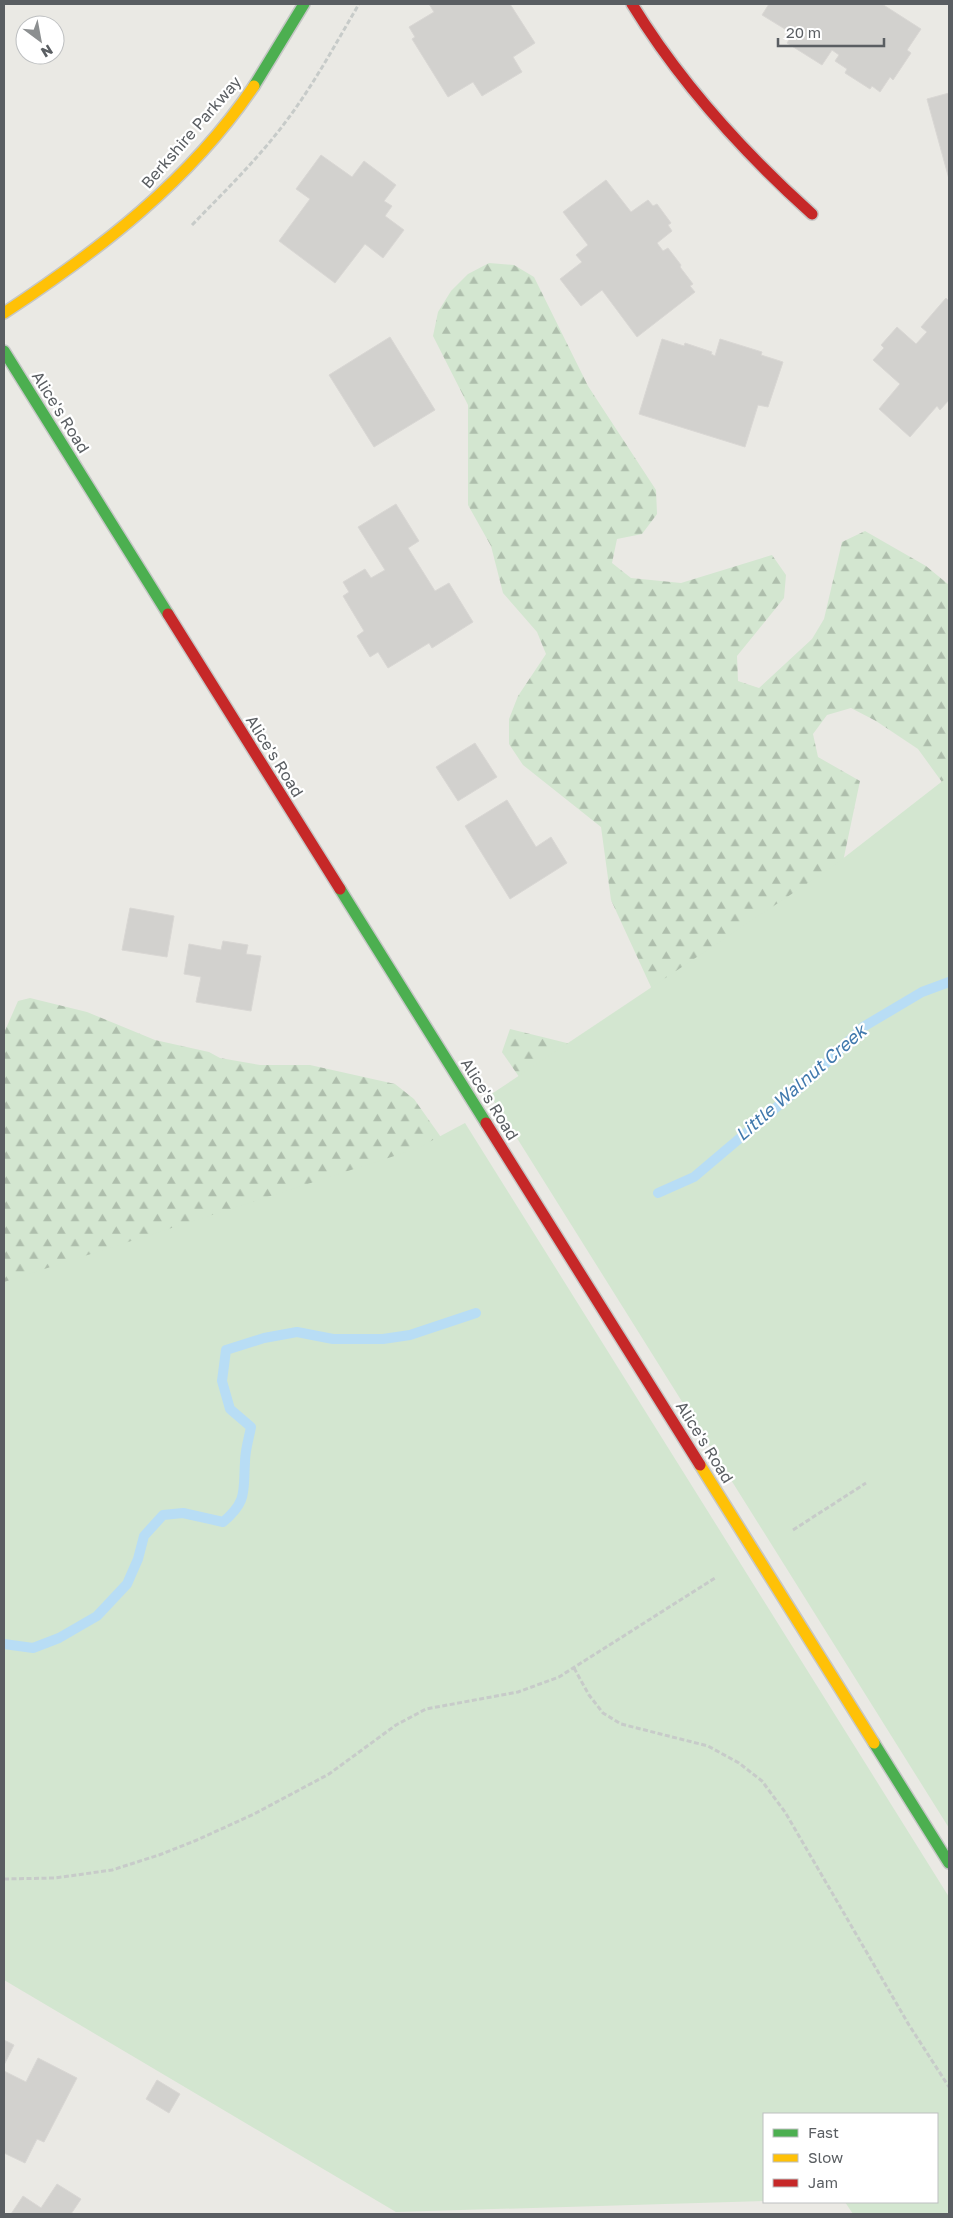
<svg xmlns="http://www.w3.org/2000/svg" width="953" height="2218" font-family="'Golos Text',sans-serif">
<defs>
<pattern id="forest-firs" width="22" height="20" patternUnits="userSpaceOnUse" patternTransform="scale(1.25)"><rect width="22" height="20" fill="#d3e6d0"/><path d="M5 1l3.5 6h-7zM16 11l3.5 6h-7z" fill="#aebeac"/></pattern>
</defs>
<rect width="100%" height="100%" fill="#eae9e4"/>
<path fill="url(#forest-firs)" d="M 489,263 L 514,265 L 534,277 L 588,386 L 656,490 L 657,514 L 642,534 L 617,539 L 612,563 L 631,578 L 681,583 L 772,555 L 786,575 L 784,598 L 737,656 L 738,681 L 759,688 L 812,639 L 824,619 L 842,542 L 865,531 L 926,566 L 949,585 L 949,952 L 947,789 L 918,749 L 876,721 L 851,708 L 827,715 L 813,734 L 818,757 L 860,781 L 840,876 L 559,1135 L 502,1052 L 510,1029 L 579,1046 L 642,1012 L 651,987 L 611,900 L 601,827 L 523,765 L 509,744 L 509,719 L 518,696 L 546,654 L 537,632 L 503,593 L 491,546 L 468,505 L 468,405 L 433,336 L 438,312 L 451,291 L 468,274 Z
M 30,998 L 87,1012 L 155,1040 L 209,1052 L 220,1058 L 260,1065 L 310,1065 L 395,1084 L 414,1099 L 443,1140 L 4,1590 L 4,1033 L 18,1001 Z"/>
<path fill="#d3e6d0" d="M 949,776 L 949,1828 L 490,1095 L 832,867 Z
M 465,1123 L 949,1897 L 949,2214 L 853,2214 L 845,2202 L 937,2202 L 937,2114 L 764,2114 L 764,2201 L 396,2212 L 4,1980 L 4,1282 L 416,1149 Z"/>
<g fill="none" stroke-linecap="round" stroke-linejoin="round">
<path stroke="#b8ddf5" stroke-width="10" d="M 658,1193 L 694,1177 L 811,1078 L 863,1027 L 922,992 L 949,982
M 4,1644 L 33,1648 L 59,1638 L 97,1616 L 127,1584 L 138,1559 L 144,1536 L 163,1515 L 183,1513 L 223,1522 C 248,1501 243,1491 245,1462 C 245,1450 249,1438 251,1427 L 230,1409 L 222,1381 L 226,1350 L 264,1338 L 297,1332 L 333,1339 L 383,1339 L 410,1335 L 476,1313"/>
</g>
<path fill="#d2d1ce" stroke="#d9d7d4" d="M 429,4 L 510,4 L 535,43 L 513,57 L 522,72 L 482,96 L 473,82 L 448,97 L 412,39 L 415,37 L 409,27 L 434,12 Z
M 769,4 L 882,4 L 921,29 L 907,50 L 911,53 L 893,80 L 890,77 L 880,92 L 872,86 L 870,89 L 845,73 L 847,69 L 835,61 L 839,55 L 832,50 L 822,65 L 787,43 L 793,34 L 762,15 Z
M 949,93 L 949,179 L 927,99 Z
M 321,155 L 352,177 L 364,161 L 396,185 L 384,201 L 392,206 L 385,216 L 404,230 L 383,258 L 365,244 L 335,283 L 279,241 L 310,199 L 296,189 Z
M 606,180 L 631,212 L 648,200 L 653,206 L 657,204 L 671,223 L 668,225 L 672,231 L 657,243 L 663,251 L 668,248 L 681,265 L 680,267 L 693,284 L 690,286 L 695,292 L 637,337 L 602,290 L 581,306 L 560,279 L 582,262 L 576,255 L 588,245 L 563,212 Z
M 946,298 L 949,301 L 949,400 L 940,410 L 937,406 L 910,437 L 879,409 L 900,384 L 873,360 L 884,348 L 881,345 L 897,327 L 916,344 L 927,332 L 921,327 Z
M 390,337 L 435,410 L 374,447 L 329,375 Z
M 662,339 L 684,346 L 685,343 L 712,352 L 711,354 L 715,356 L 720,339 L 762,352 L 761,355 L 783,362 L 768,407 L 758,405 L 745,447 L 639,414 Z
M 396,504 L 419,541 L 408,548 L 435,591 L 449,583 L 473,622 L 432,648 L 429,643 L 388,668 L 378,652 L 370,657 L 357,636 L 364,631 L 343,596 L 349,592 L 343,582 L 365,569 L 371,578 L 385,570 L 358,527 Z
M 475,743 L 497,777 L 458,801 L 436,767 Z
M 507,800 L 536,847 L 551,837 L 567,863 L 510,899 L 465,826 Z
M 130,908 L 174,916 L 167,957 L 122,950 Z
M 223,941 L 248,945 L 246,954 L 261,956 L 251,1011 L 196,1002 L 201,977 L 184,974 L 189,944 L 221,950 Z
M 4,2040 L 14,2045 L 4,2065 Z
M 38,2058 L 77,2078 L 44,2142 L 37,2139 L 25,2163 L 4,2153 L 4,2071 L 26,2082 Z
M 157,2080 L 180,2094 L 169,2113 L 146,2099 Z
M 57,2184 L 81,2199 L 71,2214 L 11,2214 L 23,2196 L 41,2208 Z"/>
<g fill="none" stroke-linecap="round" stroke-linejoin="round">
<g stroke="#c6c7c6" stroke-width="14">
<path id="fast" d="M 254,86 L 304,4
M 4,351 L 168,614
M 340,889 L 486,1123
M 874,1743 L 949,1863"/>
</g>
<g stroke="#c6c7c6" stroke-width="14">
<path id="slow" d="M 4,313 C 98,251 190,181 254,86
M 700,1465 L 874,1743"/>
</g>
<g stroke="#c6c7c6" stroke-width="14">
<path id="jam" d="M 632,4 C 681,84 742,151 812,214
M 168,614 L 340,889
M 486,1123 L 700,1465"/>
</g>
<path stroke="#c7cbc9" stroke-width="3" stroke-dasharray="5 2.5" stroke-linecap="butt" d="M 192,225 C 225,191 259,158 287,120 C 314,84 336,43 359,4
M 793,1530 L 866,1483
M 574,1668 L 589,1695 L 603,1713 L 621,1724 L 708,1746 L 739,1763 L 762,1781 L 785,1812 L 909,2025 L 949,2087
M 4,1879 L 55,1878 L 112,1870 L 159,1855 L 197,1840 L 254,1814 L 329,1774 L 396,1725 L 426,1709 L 518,1692 L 559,1677 L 715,1578"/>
<use href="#fast" stroke="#4caf50" stroke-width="11"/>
<use href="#slow" stroke="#ffc107" stroke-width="11"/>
<use href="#jam" stroke="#c62828" stroke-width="11"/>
</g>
<g text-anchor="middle" stroke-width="4.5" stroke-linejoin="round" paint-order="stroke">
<g font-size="16" fill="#5a5e62" stroke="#fff">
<text transform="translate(191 132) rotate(-49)" y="6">Berkshire Parkway</text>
<text transform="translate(61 412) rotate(58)" y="6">Alice's Road</text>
<text transform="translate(275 756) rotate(58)" y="6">Alice's Road</text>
<text transform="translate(490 1099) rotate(58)" y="6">Alice's Road</text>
<text transform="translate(705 1442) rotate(58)" y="6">Alice's Road</text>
</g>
<g font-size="18" font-style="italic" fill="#4179ad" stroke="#fff">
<text transform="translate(801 1083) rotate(-41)" y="6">Little Walnut Creek</text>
</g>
</g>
<rect width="953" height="2218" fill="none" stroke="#5a5e62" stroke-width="10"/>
<rect x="763" y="2113" width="175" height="90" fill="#ffffff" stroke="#bdbfc0"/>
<rect x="773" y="2129" width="25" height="8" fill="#4caf50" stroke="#bdbfc0"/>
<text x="808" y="2138" font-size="15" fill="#5a5e62">Fast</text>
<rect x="773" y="2154" width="25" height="8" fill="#ffc107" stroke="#bdbfc0"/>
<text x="808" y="2163" font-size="15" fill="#5a5e62">Slow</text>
<rect x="773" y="2179" width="25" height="8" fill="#c62828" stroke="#bdbfc0"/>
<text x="808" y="2188" font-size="15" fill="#5a5e62">Jam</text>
<g transform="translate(40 40) rotate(148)"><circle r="24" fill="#ffffff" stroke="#bdbfc0"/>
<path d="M0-4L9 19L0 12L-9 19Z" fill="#8c8f90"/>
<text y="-8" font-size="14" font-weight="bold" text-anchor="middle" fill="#5a5e62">N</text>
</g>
<path d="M778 38v8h106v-8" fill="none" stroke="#5a5e62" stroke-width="2.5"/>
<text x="786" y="38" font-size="15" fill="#5a5e62" stroke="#ffffff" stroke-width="4" paint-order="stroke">20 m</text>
</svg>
